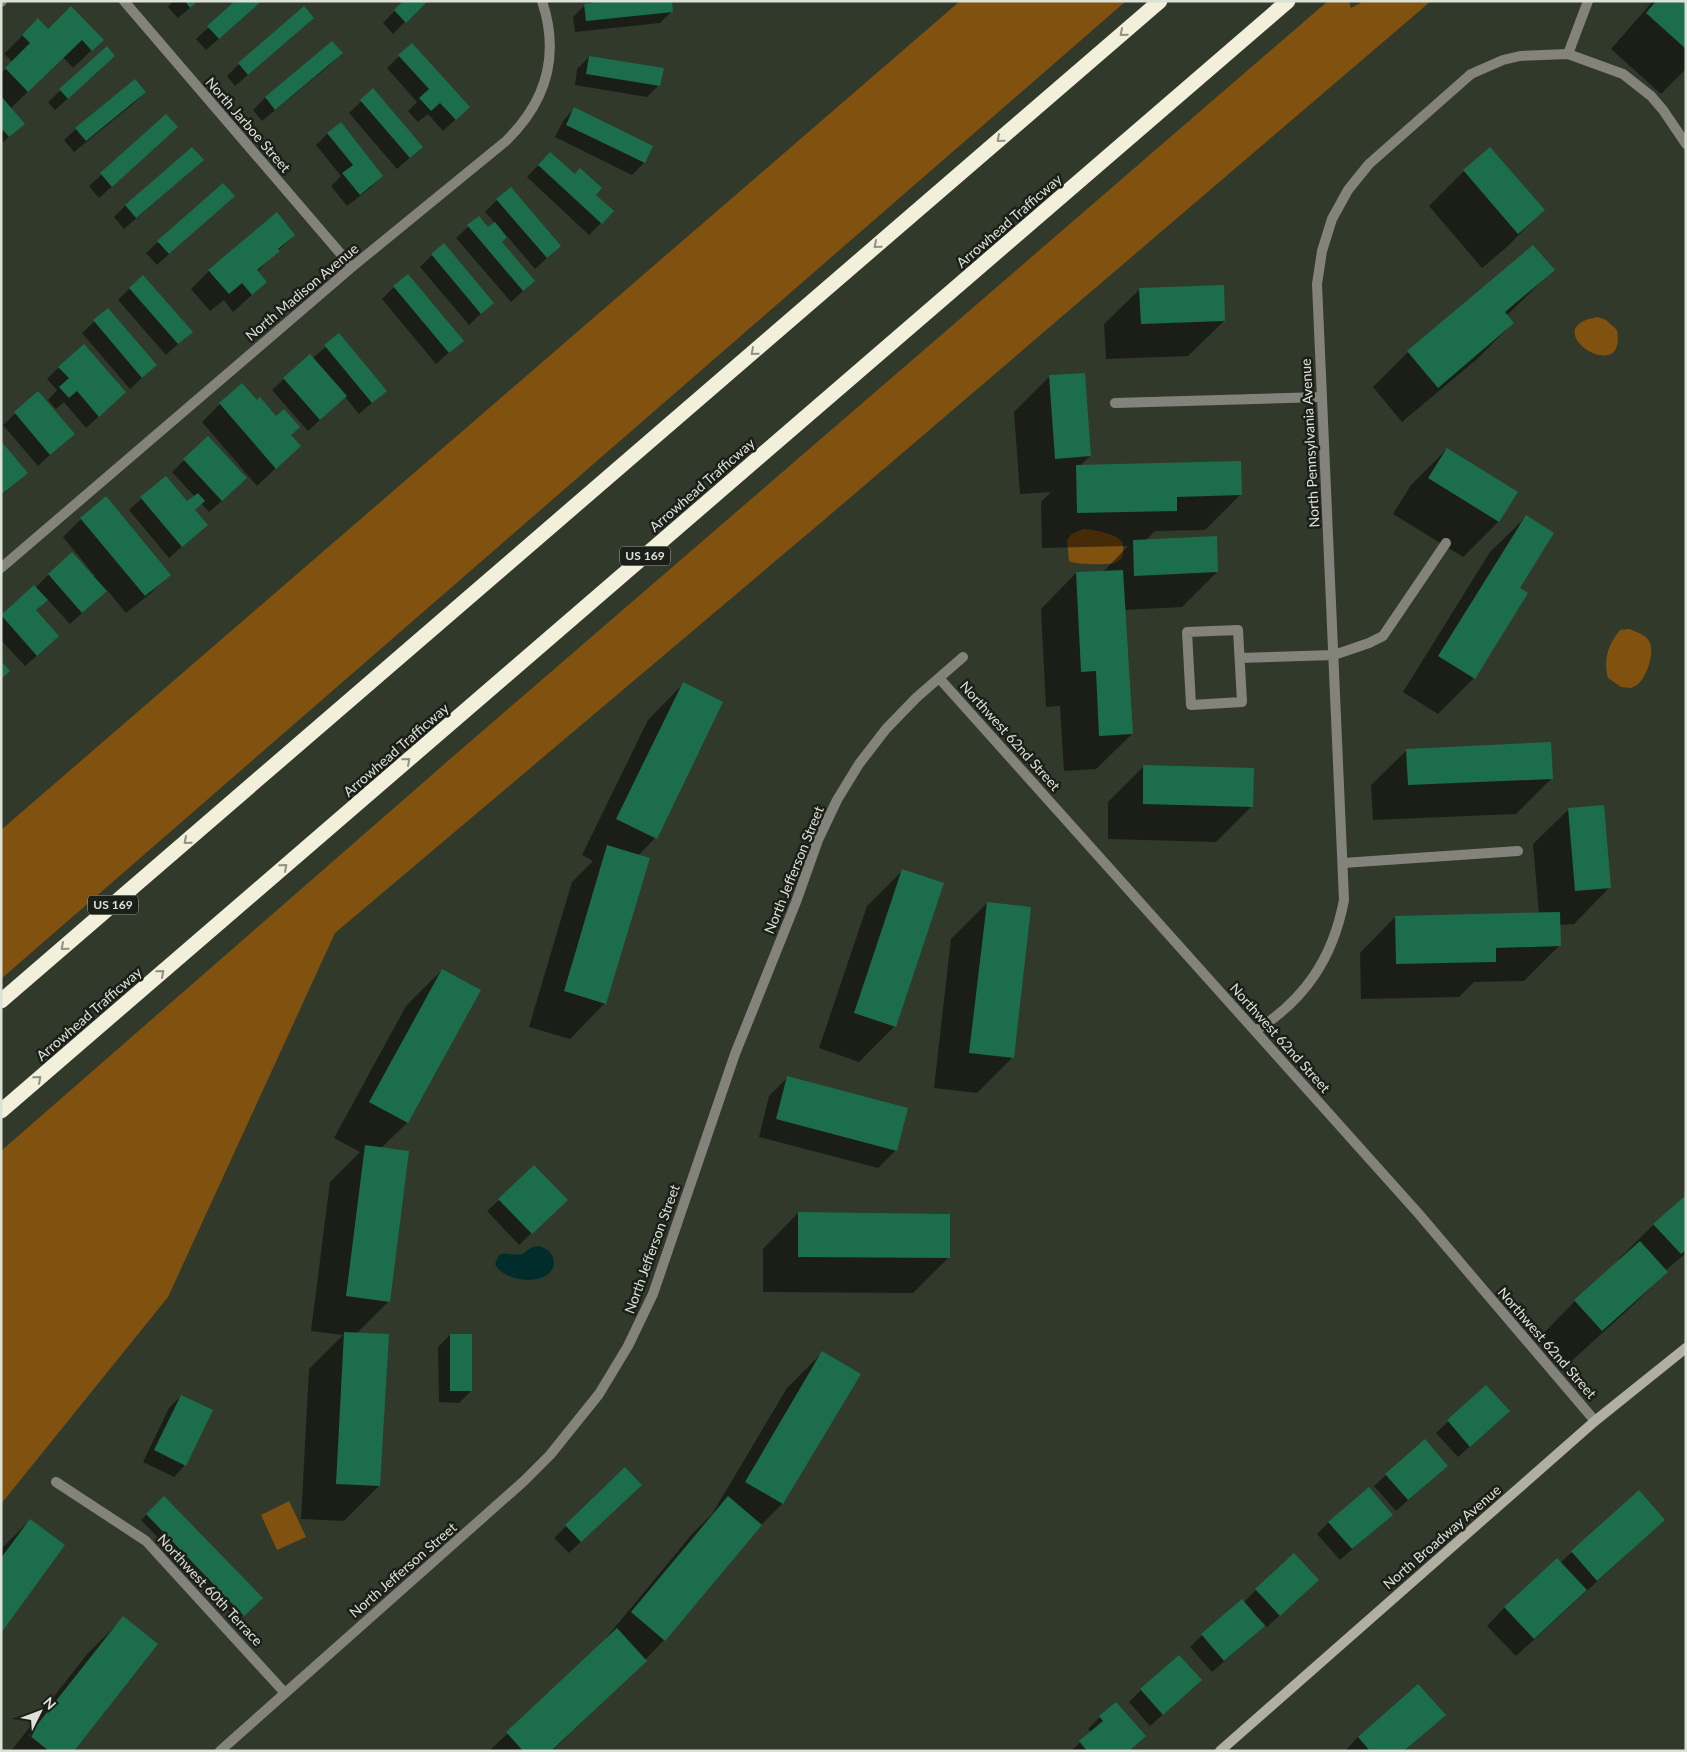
<svg xmlns="http://www.w3.org/2000/svg" width="1687" height="1752" font-family="Lato,sans-serif">
<rect width="100%" height="100%" fill="#31392b"/>
<path fill="#81520f" d="M 960,1 L 1126,1 L 1,979 L 1,830 Z
M 1328,1 L 1349,1 L 1351,8 L 1364,1 L 1431,1 L 824,520 L 335,933 L 168,1297 L 1,1504 L 1,1151 L 449,760 Z
M 1598,317 L 1606,320 L 1617,330 C 1628,390 1532,327 1598,317 Z
M 1083,529 C 1092,529 1118,534 1122,542 C 1124,546 1123,553 1122,558 C 1119,560 1117,562 1115,563 C 1106,565 1076,565 1069,561 L 1067,540 L 1072,534 Z
M 1629,629 C 1636,632 1645,634 1649,641 C 1655,651 1648,673 1640,682 C 1638,685 1634,686 1631,688 L 1621,687 L 1608,678 C 1603,660 1608,645 1620,630 Z
M 289,1501 L 306,1537 L 277,1550 L 261,1515 Z"/>
<path fill="#002d2c" d="M 537,1246 C 551,1247 561,1264 548,1274 C 535,1285 503,1280 495,1264 L 499,1255 C 507,1252 514,1256 522,1254 C 528,1251 528,1248 537,1246 Z"/>
<path fill="#0007" d="M 173,1 L 198,1 L 178,18 L 168,7 Z
M 237,1 L 262,1 L 206,50 L 196,39 Z
M 404,1 L 426,1 L 393,34 L 383,23 Z
M 671,1 L 672,11 L 660,23 L 575,32 L 573,17 L 585,5 L 588,5 L 588,1 Z
M 1653,1 L 1686,1 L 1686,69 L 1661,94 L 1611,49 Z
M 313,18 L 235,86 L 227,76 L 239,64 Z
M 38,20 L 48,30 L 102,40 L 73,68 L 63,57 L 10,109 L 23,124 L 1,144 L 1,73 L 13,62 L 4,54 Z
M 332,42 L 341,53 L 330,65 L 262,121 L 253,110 L 265,98 Z
M 412,44 L 456,119 L 443,131 L 428,114 L 418,122 L 408,111 L 417,102 L 387,68 Z
M 107,48 L 102,68 L 55,110 L 48,102 Z
M 589,57 L 659,85 L 647,97 L 575,85 L 577,69 Z
M 373,90 L 422,147 L 397,169 L 349,113 Z
M 145,92 L 133,104 L 74,152 L 64,140 L 76,129 Z
M 574,109 L 652,147 L 644,163 L 632,175 L 555,137 L 563,121 Z
M 166,116 L 164,139 L 99,198 L 89,186 Z
M 328,133 L 382,176 L 370,188 L 347,206 L 331,186 L 341,176 L 316,145 Z
M 550,153 L 594,195 L 601,223 L 589,235 L 527,177 Z
M 202,160 L 124,229 L 114,217 L 126,205 Z
M 1464,171 L 1543,210 L 1508,246 L 1482,268 L 1429,206 Z
M 233,196 L 157,265 L 146,253 L 158,242 Z
M 497,200 L 548,257 L 535,269 L 507,236 L 501,242 L 534,281 L 511,302 L 456,238 L 479,217 L 488,229 L 495,223 L 485,212 Z
M 294,235 L 257,272 L 266,282 L 233,312 L 224,300 L 210,311 L 191,289 L 209,271 Z
M 432,255 L 492,303 L 469,325 L 420,267 Z
M 1553,270 L 1506,316 L 1513,323 L 1477,359 L 1402,422 L 1373,387 L 1408,352 Z
M 394,287 L 462,341 L 436,364 L 382,299 Z
M 130,288 L 191,332 L 166,355 L 118,300 Z
M 1140,289 L 1224,321 L 1188,356 L 1106,359 L 1104,324 Z
M 108,309 L 156,365 L 130,389 L 82,333 Z
M 339,335 L 385,391 L 359,414 L 345,397 L 308,431 L 272,390 L 284,379 L 312,359 Z
M 59,367 L 125,392 L 86,428 L 64,402 L 56,409 L 48,400 L 57,390 L 47,379 Z
M 1050,376 L 1090,456 L 1080,466 L 1240,495 L 1205,530 L 1155,531 L 1145,541 L 1217,572 L 1182,607 L 1124,610 L 1132,734 L 1096,769 L 1064,771 L 1060,706 L 1046,707 L 1041,609 L 1076,573 L 1103,572 L 1128,546 L 1042,548 L 1041,502 L 1051,492 L 1020,494 L 1014,412 Z
M 38,393 L 73,434 L 38,466 L 3,425 Z
M 257,402 L 299,446 L 257,486 L 202,422 L 220,404 Z
M 208,437 L 234,490 L 209,512 L 201,503 L 194,511 L 206,525 L 169,558 L 129,510 L 166,477 L 187,503 L 195,497 L 172,472 Z
M 1,443 L 26,473 L 1,496 Z
M 1447,449 L 1516,492 L 1498,522 L 1463,557 L 1393,514 L 1411,485 Z
M 1526,517 L 1518,589 L 1474,678 L 1438,714 L 1403,692 L 1490,552 Z
M 81,519 L 169,574 L 151,593 L 126,613 L 107,590 L 70,624 L 47,599 L 35,611 L 46,648 L 25,666 L 1,640 L 1,615 L 34,586 L 35,588 L 49,574 L 93,577 L 95,576 L 63,537 Z
M 683,684 L 655,838 L 638,856 L 605,1003 L 570,1039 L 529,1027 L 572,882 L 593,861 L 582,855 L 648,720 Z
M 1407,750 L 1551,779 L 1516,814 L 1373,820 L 1371,785 Z
M 1144,766 L 1252,806 L 1216,842 L 1108,839 L 1108,802 Z
M 1569,809 L 1609,888 L 1574,924 L 1559,925 L 1559,946 L 1524,981 L 1474,982 L 1459,997 L 1361,999 L 1360,953 L 1395,917 L 1539,914 L 1533,844 Z
M 903,870 L 895,1026 L 859,1062 L 819,1048 L 867,906 Z
M 987,903 L 1012,1058 L 977,1093 L 934,1088 L 951,939 Z
M 442,970 L 479,990 L 407,1123 L 381,1148 L 389,1301 L 356,1334 L 379,1486 L 344,1521 L 301,1519 L 309,1369 L 343,1335 L 311,1331 L 330,1182 L 360,1152 L 334,1138 L 406,1006 Z
M 788,1077 L 896,1150 L 878,1168 L 759,1137 L 769,1096 Z
M 1686,1196 L 1686,1253 L 1665,1271 L 1667,1272 L 1631,1307 L 1566,1366 L 1540,1337 L 1575,1301 L 1620,1261 L 1618,1260 L 1654,1224 Z
M 499,1200 L 554,1212 L 519,1245 L 487,1211 Z
M 798,1213 L 948,1258 L 913,1293 L 763,1292 L 763,1249 Z
M 450,1335 L 471,1391 L 459,1403 L 439,1402 L 438,1347 Z
M 823,1352 L 859,1374 L 782,1504 L 760,1526 L 664,1640 L 645,1660 L 646,1661 L 552,1751 L 489,1751 L 597,1649 L 693,1533 L 712,1514 L 787,1388 Z
M 1486,1386 L 1496,1423 L 1458,1457 L 1436,1433 Z
M 181,1396 L 185,1465 L 174,1477 L 143,1462 L 169,1408 Z
M 1446,1466 L 1396,1511 L 1374,1486 L 1386,1475 Z
M 625,1469 L 628,1496 L 569,1553 L 554,1538 Z
M 1639,1492 L 1664,1520 L 1516,1656 L 1487,1626 L 1505,1607 L 1560,1563 Z
M 164,1498 L 261,1598 L 238,1620 L 141,1520 Z
M 1391,1515 L 1340,1560 L 1317,1534 L 1329,1522 Z
M 30,1520 L 1,1631 L 1,1549 Z
M 1256,1590 L 1306,1592 L 1267,1627 L 1260,1619 L 1251,1638 L 1212,1672 L 1190,1647 L 1202,1635 L 1243,1603 Z
M 124,1618 L 72,1751 L 11,1751 L 88,1653 Z
M 1141,1690 L 1188,1692 L 1150,1726 L 1129,1702 Z
M 1444,1715 L 1405,1751 L 1345,1751 L 1358,1737 Z
M 1100,1717 L 1129,1751 L 1071,1751 L 1091,1732 L 1088,1729 Z"/>
<path fill="#1c6d4c" d="M 185,1 L 198,1 L 190,8 Z
M 235,1 L 262,1 L 219,39 L 207,26 Z
M 403,1 L 428,1 L 406,23 L 394,10 Z
M 600,1 L 672,1 L 673,12 L 586,21 L 584,4 Z
M 1656,1 L 1686,1 L 1686,49 L 1646,13 Z
M 71,6 L 104,40 L 92,51 L 82,40 L 28,92 L 5,68 L 30,43 L 22,35 L 38,18 L 48,29 Z
M 304,6 L 314,18 L 248,75 L 238,63 Z
M 332,41 L 343,53 L 275,110 L 265,97 Z
M 412,43 L 470,107 L 456,120 L 440,103 L 431,111 L 419,98 L 429,89 L 398,55 Z
M 107,46 L 115,56 L 68,99 L 59,89 Z
M 589,56 L 664,68 L 660,86 L 586,74 Z
M 135,79 L 146,92 L 86,141 L 75,128 Z
M 373,88 L 423,147 L 410,158 L 360,100 Z
M 1,96 L 25,124 L 9,137 L 1,128 Z
M 574,107 L 653,146 L 645,163 L 566,125 Z
M 166,114 L 178,127 L 112,187 L 100,173 Z
M 341,122 L 383,176 L 360,195 L 342,173 L 353,165 L 327,133 Z
M 192,147 L 204,160 L 136,218 L 125,205 Z
M 1490,147 L 1545,210 L 1518,234 L 1463,170 Z
M 550,152 L 575,174 L 580,168 L 602,188 L 596,195 L 614,211 L 602,224 L 538,165 Z
M 223,183 L 235,196 L 169,254 L 157,241 Z
M 511,187 L 561,246 L 547,258 L 496,199 Z
M 277,212 L 295,235 L 278,249 L 280,251 L 257,270 L 267,282 L 252,295 L 242,283 L 229,294 L 208,270 Z
M 479,216 L 488,227 L 495,222 L 507,237 L 502,242 L 535,281 L 523,291 L 467,225 Z
M 444,243 L 494,303 L 481,314 L 431,254 Z
M 1533,245 L 1555,270 L 1505,312 L 1514,323 L 1438,388 L 1407,351 Z
M 408,274 L 464,341 L 449,353 L 393,286 Z
M 143,275 L 193,332 L 178,344 L 129,288 Z
M 1224,285 L 1225,321 L 1141,324 L 1139,288 Z
M 108,308 L 157,365 L 142,378 L 93,320 Z
M 339,333 L 387,391 L 372,403 L 324,345 Z
M 84,344 L 126,392 L 99,417 L 77,391 L 69,398 L 59,387 L 69,378 L 58,367 Z
M 310,354 L 347,396 L 320,420 L 283,378 Z
M 1085,373 L 1091,456 L 1055,459 L 1049,375 Z
M 242,383 L 257,400 L 260,397 L 276,416 L 284,409 L 300,427 L 291,435 L 301,446 L 276,469 L 219,403 Z
M 38,391 L 75,434 L 50,455 L 14,412 Z
M 208,436 L 247,478 L 222,501 L 183,459 Z
M 1,441 L 28,473 L 2,494 L 1,493 Z
M 1447,448 L 1518,492 L 1499,522 L 1428,478 Z
M 1241,461 L 1242,495 L 1177,497 L 1177,511 L 1077,513 L 1076,465 Z
M 166,476 L 187,501 L 198,493 L 205,501 L 195,510 L 208,525 L 182,547 L 140,497 Z
M 106,496 L 171,575 L 145,596 L 80,518 Z
M 1526,515 L 1554,533 L 1520,588 L 1528,593 L 1475,679 L 1438,656 Z
M 1217,536 L 1218,572 L 1134,576 L 1133,540 Z
M 72,552 L 107,591 L 82,613 L 48,574 Z
M 1123,570 L 1133,734 L 1099,736 L 1096,671 L 1081,672 L 1076,572 Z
M 34,585 L 48,600 L 36,610 L 59,636 L 37,656 L 1,615 Z
M 1,661 L 10,671 L 1,679 Z
M 683,682 L 723,702 L 657,839 L 616,819 Z
M 1551,742 L 1553,779 L 1408,785 L 1406,749 Z
M 1143,765 L 1254,768 L 1253,807 L 1143,804 Z
M 1604,805 L 1611,888 L 1575,891 L 1568,808 Z
M 607,845 L 650,858 L 606,1004 L 564,991 Z
M 902,869 L 944,883 L 896,1027 L 854,1013 Z
M 987,902 L 1031,907 L 1014,1058 L 969,1053 Z
M 1560,912 L 1561,946 L 1496,948 L 1496,962 L 1396,964 L 1395,916 Z
M 442,969 L 481,990 L 408,1123 L 369,1102 Z
M 787,1076 L 908,1108 L 897,1151 L 776,1119 Z
M 365,1145 L 409,1151 L 390,1302 L 346,1296 Z
M 534,1165 L 568,1200 L 532,1234 L 498,1199 Z
M 1686,1195 L 1686,1250 L 1681,1254 L 1653,1224 Z
M 798,1212 L 950,1214 L 950,1258 L 798,1257 Z
M 1640,1241 L 1668,1272 L 1602,1331 L 1574,1300 Z
M 344,1332 L 389,1334 L 380,1486 L 336,1484 Z
M 450,1334 L 472,1334 L 472,1391 L 450,1391 Z
M 822,1351 L 861,1374 L 783,1504 L 745,1482 Z
M 1486,1385 L 1510,1411 L 1470,1447 L 1447,1420 Z
M 181,1395 L 213,1410 L 186,1466 L 154,1450 Z
M 1425,1439 L 1448,1466 L 1408,1500 L 1385,1474 Z
M 625,1467 L 642,1485 L 581,1542 L 565,1525 Z
M 1369,1487 L 1393,1515 L 1352,1549 L 1328,1522 Z
M 1639,1490 L 1665,1520 L 1597,1581 L 1571,1551 Z
M 164,1496 L 263,1598 L 244,1616 L 146,1514 Z
M 728,1496 L 762,1525 L 665,1641 L 631,1612 Z
M 30,1519 L 65,1545 L 1,1633 L 1,1558 Z
M 1294,1553 L 1319,1580 L 1280,1616 L 1255,1589 Z
M 1557,1558 L 1587,1590 L 1534,1639 L 1504,1607 Z
M 1242,1599 L 1265,1626 L 1224,1661 L 1201,1634 Z
M 123,1616 L 158,1644 L 74,1751 L 49,1751 L 29,1735 Z
M 617,1628 L 647,1661 L 551,1751 L 523,1751 L 506,1732 Z
M 1179,1655 L 1202,1680 L 1163,1715 L 1140,1689 Z
M 1418,1684 L 1446,1715 L 1404,1751 L 1370,1751 L 1358,1737 Z
M 1116,1702 L 1146,1736 L 1129,1751 L 1087,1751 L 1079,1741 L 1103,1721 L 1099,1716 Z"/>
<g fill="none" stroke-linecap="round" stroke-linejoin="round">
<path stroke="#84837b" stroke-width="10" d="M 1568,54 L 1588,1
M 1115,403 L 1322,397
M 1238,630 L 1242,702 L 1191,705 L 1187,632 Z
M 1240,658 L 1334,655 L 1369,643 L 1383,636 L 1446,543
M 1343,863 L 1518,851"/>
<path stroke="#84837b" stroke-width="10" d="M 124,1 L 352,267
M 1,2 L 2,1
M 1,568 L 352,267 L 506,141 C 546,102 560,55 542,1
M 939,678 L 1418,1213 L 1595,1421
M 1255,1031 C 1305,1000 1333,958 1344,900 L 1317,284 L 1322,251 L 1332,219 L 1348,190 L 1369,164 L 1471,74 L 1503,60 L 1520,56 L 1568,54 L 1623,74 L 1651,96 L 1663,110 L 1686,144
M 56,1482 L 146,1541 L 285,1693
M 220,1751 L 524,1481 L 550,1455 L 599,1394 L 628,1346 L 653,1294 L 735,1054 L 796,902 L 818,840 L 837,800 L 859,764 L 886,729 L 916,698 L 963,657"/>
<path stroke="#b1afa2" stroke-width="10" d="M 1220,1751 L 1595,1421 L 1686,1348"/>
<path stroke="#f2efda" stroke-width="15" d="M 1,1001 L 1160,1
M 1,1111 L 1288,1"/>
</g>
<defs><path id="oneway-chevron" d="M-2-3.5L2.5 0L-2 3.5" fill="none" stroke-width="1.6" stroke-linecap="round" stroke-linejoin="round" transform="scale(1.25)"/></defs>
<g stroke="#919183">
<use href="#oneway-chevron" transform="translate(1123 33) rotate(139)"/>
<use href="#oneway-chevron" transform="translate(1000 139) rotate(139)"/>
<use href="#oneway-chevron" transform="translate(877 245) rotate(139)"/>
<use href="#oneway-chevron" transform="translate(754 352) rotate(139)"/>
<use href="#oneway-chevron" transform="translate(407 761) rotate(-41)"/>
<use href="#oneway-chevron" transform="translate(187 841) rotate(139)"/>
<use href="#oneway-chevron" transform="translate(284 867) rotate(-41)"/>
<use href="#oneway-chevron" transform="translate(64 947) rotate(139)"/>
<use href="#oneway-chevron" transform="translate(161 973) rotate(-41)"/>
<use href="#oneway-chevron" transform="translate(38 1079) rotate(-41)"/>
</g>
<g text-anchor="middle" stroke-width="5" stroke-linejoin="round" paint-order="stroke">
<g fill="#1b1f18" stroke="#a3a89f" stroke-width="1">
<rect x="620" y="546.5" width="50" height="19" rx="4"/>
<rect x="88" y="895.5" width="50" height="19" rx="4"/>
</g>
<g font-size="12" font-weight="bold" fill="#dde2d9">
<text x="645" y="560">US 169</text>
<text x="113" y="909">US 169</text>
</g>
<g font-size="14" fill="#dde2d9" stroke="#1b1f18">
<text transform="translate(248 125) rotate(49)" y="5">North Jarboe Street</text>
<text transform="translate(1009 221) rotate(-41)" y="5">Arrowhead Trafficway</text>
<text transform="translate(302 292) rotate(-40)" y="5">North Madison Avenue</text>
<text transform="translate(1310 443) rotate(-93)" y="5">North Pennsylvania Avenue</text>
<text transform="translate(702 485) rotate(-41)" y="5">Arrowhead Trafficway</text>
<text transform="translate(1010 736) rotate(48)" y="5">Northwest 62nd Street</text>
<text transform="translate(396 750) rotate(-41)" y="5">Arrowhead Trafficway</text>
<text transform="translate(794 870) rotate(-68)" y="5">North Jefferson Street</text>
<text transform="translate(89 1014) rotate(-41)" y="5">Arrowhead Trafficway</text>
<text transform="translate(1280 1038) rotate(48)" y="5">Northwest 62nd Street</text>
<text transform="translate(652 1249) rotate(-70)" y="5">North Jefferson Street</text>
<text transform="translate(1547 1343) rotate(49)" y="5">Northwest 62nd Street</text>
<text transform="translate(1442 1537) rotate(-41)" y="5">North Broadway Avenue</text>
<text transform="translate(403 1570) rotate(-41)" y="5">North Jefferson Street</text>
<text transform="translate(210 1590) rotate(47)" y="5">Northwest 60th Terrace</text>
</g>
</g>
<rect width="1687" height="1752" fill="none" stroke="#dde2d9" stroke-width="5"/>
<g transform="translate(40 1712) rotate(48)" stroke="#1b1f18" stroke-width="4" paint-order="stroke">
<path d="M0-4L9 19L0 12L-9 19Z" fill="#dde2d9"/>
<text y="-8" font-size="14" font-weight="bold" text-anchor="middle" fill="#dde2d9">N</text>
</g>
</svg>
